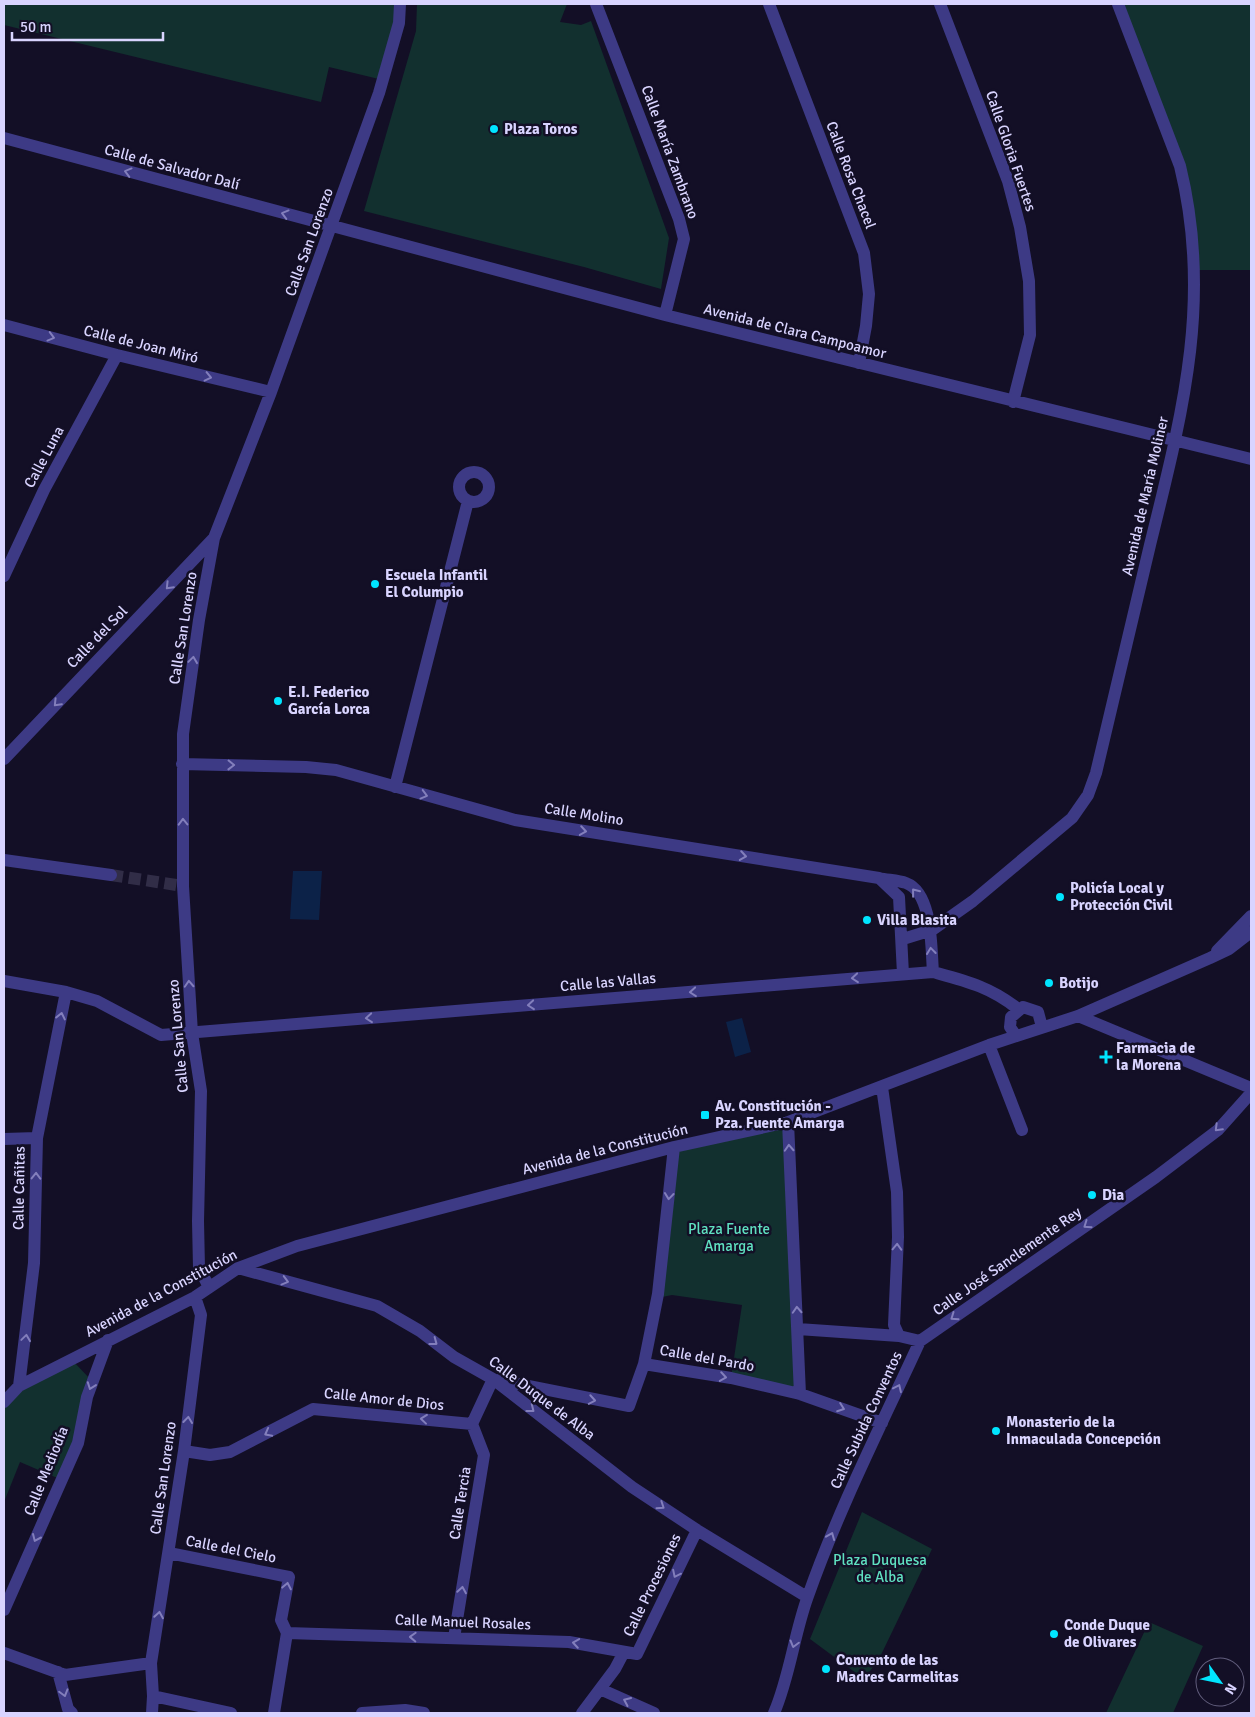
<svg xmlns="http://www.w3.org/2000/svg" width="1255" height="1717" font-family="Signika,sans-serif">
<rect width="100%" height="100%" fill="#130f26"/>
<path fill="#12302f" d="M 4,4 L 400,4 L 383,80 L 329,67 L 321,102 L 4,25 Z
M 417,4 L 567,4 L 560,22 L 581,25 L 591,21 L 669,238 L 661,289 L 584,267 L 364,211 L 416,31 Z
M 1118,4 L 1251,4 L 1251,270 L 1195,270 L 1179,166 Z
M 788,1122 L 800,1394 L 731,1378 L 742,1305 L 672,1295 L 657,1298 L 674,1147 Z
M 71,1359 L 93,1382 L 62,1480 L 20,1462 L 4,1502 L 4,1402 Z
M 862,1512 L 932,1549 L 879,1659 L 864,1679 L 810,1639 Z
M 1149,1622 L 1203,1646 L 1173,1713 L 1106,1713 Z"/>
<path fill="#0c2248" d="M 293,871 L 322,871 L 319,920 L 290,919 Z
M 742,1018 L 751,1052 L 735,1057 L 726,1022 Z"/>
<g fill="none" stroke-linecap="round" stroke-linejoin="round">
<path stroke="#312d47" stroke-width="12" stroke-dasharray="12 6" stroke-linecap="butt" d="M 111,875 L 183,886"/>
<path stroke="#3d3a85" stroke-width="12" d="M 596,4 L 679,219 L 684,239 L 665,315
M 769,4 L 864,253 L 869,294 L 866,326 L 859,363
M 940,4 L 1008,181 L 1020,227 L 1029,281 L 1030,335 L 1013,402
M 4,138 L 665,315 L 1251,459
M 4,325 L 117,355 L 271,392
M459 487a15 15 0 1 1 30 0a15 15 0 1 1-30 0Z
M 4,576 L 44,490 L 117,355
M 4,759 L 214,538
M 182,764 L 306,767 L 336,770 L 515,820 L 879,878 L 899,897 L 903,974
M 395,787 L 468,501
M 4,860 L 111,875
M 879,878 C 888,880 898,880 906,883 C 933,893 931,949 933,972
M 903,939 L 932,930 L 973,901 L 1072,818 L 1088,795 L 1096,773 C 1114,697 1132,621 1150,545 C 1182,415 1213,300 1180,166 L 1118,4
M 1217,951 L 1251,916
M 4,981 L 66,992 L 97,1001 L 161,1035 L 933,972 C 966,981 991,987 1018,1009
M 1078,1016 L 1251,1088
M 1016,1036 L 1010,1027 L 1011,1017 L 1023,1007 L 1038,1012 L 1042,1027
M 989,1045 L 1022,1130
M 788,1122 L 800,1394
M 4,1139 L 37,1138
M 238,1268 L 377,1306 L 420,1331 L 454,1357 L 493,1379 L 632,1487 L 697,1530 L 807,1597
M 209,1287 L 199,1268 L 198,1221 L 201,1091 L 192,1033 L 183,886 L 183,734 L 199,620 L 214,538 L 271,392 L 379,93 L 399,23 L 400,4
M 798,1329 L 899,1336
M 920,1341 L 1156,1177 L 1218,1130 L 1251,1093
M 644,1364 L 658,1294 L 674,1147
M 498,1380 L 629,1406 L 644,1364 L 731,1378 L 800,1394 L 882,1423
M 19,1386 L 34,1263 L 37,1138 L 66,992
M 4,1402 L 19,1386 L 195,1297 L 238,1268 L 297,1246 L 674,1147 L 788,1122 L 989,1045 L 1078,1016 L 1210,958 L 1229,949 L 1251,932
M 184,1451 L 210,1455 L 230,1452 L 313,1409 L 472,1424
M 169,1553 L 289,1577 L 281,1620 L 287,1633
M 4,1610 L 78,1443 L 87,1397 L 108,1340
M 287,1633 L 569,1642 L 637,1654 L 697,1530
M 454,1638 L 484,1455 L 472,1424 L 493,1379
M 4,1653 L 65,1675 L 151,1663 L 153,1696 L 231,1713
M 151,1663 L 184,1451 L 201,1315 L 195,1297
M 58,1672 L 68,1709 L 72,1713
M 600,1689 L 654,1713
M 152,1713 L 153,1696
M 274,1713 L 287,1633
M 362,1713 L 405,1710 L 424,1713
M 582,1713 L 615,1669 L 624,1652
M 774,1713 C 790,1676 794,1634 808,1596 C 839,1508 881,1426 920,1341 L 899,1336 L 894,1325 L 898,1237 L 897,1192 L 882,1087"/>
</g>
<defs><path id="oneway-chevron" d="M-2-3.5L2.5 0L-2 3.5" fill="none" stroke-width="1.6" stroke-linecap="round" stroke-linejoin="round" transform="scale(1.25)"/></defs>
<g stroke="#837fbc">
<use href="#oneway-chevron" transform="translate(128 172) rotate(-165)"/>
<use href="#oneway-chevron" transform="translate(285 214) rotate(-165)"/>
<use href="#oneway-chevron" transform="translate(51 337) rotate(15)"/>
<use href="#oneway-chevron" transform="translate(208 377) rotate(13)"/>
<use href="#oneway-chevron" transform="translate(169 586) rotate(134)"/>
<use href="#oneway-chevron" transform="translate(193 660) rotate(-82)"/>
<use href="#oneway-chevron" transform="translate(57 703) rotate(134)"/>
<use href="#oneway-chevron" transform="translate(231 765) rotate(1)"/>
<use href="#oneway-chevron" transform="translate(424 795) rotate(15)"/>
<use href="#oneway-chevron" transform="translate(183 822) rotate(-91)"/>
<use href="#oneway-chevron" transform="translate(583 831) rotate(9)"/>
<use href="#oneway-chevron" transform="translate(743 856) rotate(9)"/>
<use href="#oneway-chevron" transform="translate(915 892) rotate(-128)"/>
<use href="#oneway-chevron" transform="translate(931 951) rotate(-97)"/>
<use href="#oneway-chevron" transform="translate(855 978) rotate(175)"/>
<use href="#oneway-chevron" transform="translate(189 984) rotate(-93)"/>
<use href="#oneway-chevron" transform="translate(693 992) rotate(175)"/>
<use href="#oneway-chevron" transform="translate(531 1005) rotate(175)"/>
<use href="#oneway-chevron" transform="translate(61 1016) rotate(-78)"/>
<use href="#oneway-chevron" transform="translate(369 1018) rotate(175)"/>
<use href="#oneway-chevron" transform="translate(1218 1128) rotate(135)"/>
<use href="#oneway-chevron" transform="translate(789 1148) rotate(-93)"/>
<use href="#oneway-chevron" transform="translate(36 1176) rotate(-89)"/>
<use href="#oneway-chevron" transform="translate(669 1196) rotate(96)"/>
<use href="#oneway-chevron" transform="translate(1087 1225) rotate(145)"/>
<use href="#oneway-chevron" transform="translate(897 1247) rotate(-88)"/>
<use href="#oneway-chevron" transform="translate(285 1281) rotate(15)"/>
<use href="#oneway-chevron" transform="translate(797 1310) rotate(-93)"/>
<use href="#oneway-chevron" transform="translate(954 1317) rotate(145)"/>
<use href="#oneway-chevron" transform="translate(26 1338) rotate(-82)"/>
<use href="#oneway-chevron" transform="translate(434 1342) rotate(37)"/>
<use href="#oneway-chevron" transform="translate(723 1377) rotate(9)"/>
<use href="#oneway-chevron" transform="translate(91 1386) rotate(110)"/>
<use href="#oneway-chevron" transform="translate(898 1388) rotate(-65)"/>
<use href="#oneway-chevron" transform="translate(592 1400) rotate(10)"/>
<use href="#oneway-chevron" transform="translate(841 1408) rotate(20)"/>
<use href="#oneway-chevron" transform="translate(531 1409) rotate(38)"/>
<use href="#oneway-chevron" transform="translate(424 1419) rotate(-174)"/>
<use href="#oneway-chevron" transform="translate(188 1420) rotate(-83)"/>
<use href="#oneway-chevron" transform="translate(268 1433) rotate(152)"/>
<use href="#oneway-chevron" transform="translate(661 1506) rotate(34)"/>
<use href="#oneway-chevron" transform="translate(831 1536) rotate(-68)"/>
<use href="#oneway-chevron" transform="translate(36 1538) rotate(114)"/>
<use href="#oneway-chevron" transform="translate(676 1574) rotate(116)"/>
<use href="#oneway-chevron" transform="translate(287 1586) rotate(-79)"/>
<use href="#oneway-chevron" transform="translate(462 1590) rotate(-81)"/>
<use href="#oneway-chevron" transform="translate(159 1615) rotate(-81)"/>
<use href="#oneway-chevron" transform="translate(413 1637) rotate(-178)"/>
<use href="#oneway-chevron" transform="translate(576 1643) rotate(-171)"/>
<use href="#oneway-chevron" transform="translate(794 1644) rotate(105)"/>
<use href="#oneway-chevron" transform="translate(64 1693) rotate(74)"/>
<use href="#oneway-chevron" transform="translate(627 1701) rotate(-156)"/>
</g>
<g fill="#00e5ff" stroke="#130f26" stroke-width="2">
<circle cx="494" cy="129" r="5"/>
<circle cx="375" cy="584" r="5"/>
<circle cx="278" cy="701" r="5"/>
<circle cx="1060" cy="897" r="5"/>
<circle cx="867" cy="920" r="5"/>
<circle cx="1049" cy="983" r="5"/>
<path d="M1103.5 1049.5h5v5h5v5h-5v5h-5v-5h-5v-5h5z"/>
<rect x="700" y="1110" width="10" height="10" rx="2.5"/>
<circle cx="1092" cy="1195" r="5"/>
<circle cx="996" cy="1431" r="5"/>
<circle cx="1054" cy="1634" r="5"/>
<circle cx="826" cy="1669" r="5"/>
</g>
<g text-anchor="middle" stroke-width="5" stroke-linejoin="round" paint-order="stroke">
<g font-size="15" font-weight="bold" fill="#d9d4ff" stroke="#130f26" text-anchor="start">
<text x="504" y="134">Plaza Toros</text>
<text x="385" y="580">Escuela Infantil<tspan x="385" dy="17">El Columpio</tspan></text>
<text x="288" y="697">E.I. Federico<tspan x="288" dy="17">García Lorca</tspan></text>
<text x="1070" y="893">Policía Local y<tspan x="1070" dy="17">Protección Civil</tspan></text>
<text x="877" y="925">Villa Blasita</text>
<text x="1059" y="988">Botijo</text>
<text x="1116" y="1053">Farmacia de<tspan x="1116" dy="17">la Morena</tspan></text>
<text x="715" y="1111">Av. Constitución -<tspan x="715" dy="17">Pza. Fuente Amarga</tspan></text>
<text x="1102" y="1200">Dia</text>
<text x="1006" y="1427">Monasterio de la<tspan x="1006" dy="17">Inmaculada Concepción</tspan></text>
<text x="1064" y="1630">Conde Duque<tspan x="1064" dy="17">de Olivares</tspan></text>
<text x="836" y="1665">Convento de las<tspan x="836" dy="17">Madres Carmelitas</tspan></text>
</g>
<g font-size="15" fill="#d9d4ff" stroke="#130f26">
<text transform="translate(1011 151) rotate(71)" y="5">Calle Gloria Fuertes</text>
<text transform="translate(670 152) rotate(70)" y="5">Calle María Zambrano</text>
<text transform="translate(172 167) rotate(15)" y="5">Calle de Salvador Dalí</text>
<text transform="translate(851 175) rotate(69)" y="5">Calle Rosa Chacel</text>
<text transform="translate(309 242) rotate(-70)" y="5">Calle San Lorenzo</text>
<text transform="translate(795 331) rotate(14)" y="5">Avenida de Clara Campoamor</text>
<text transform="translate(141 344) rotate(14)" y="5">Calle de Joan Miró</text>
<text transform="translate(44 457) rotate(-62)" y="5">Calle Luna</text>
<text transform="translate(1145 496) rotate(-77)" y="5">Avenida de María Moliner</text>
<text transform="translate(183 628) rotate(-81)" y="5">Calle San Lorenzo</text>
<text transform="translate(97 637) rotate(-46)" y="5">Calle del Sol</text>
<text transform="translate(584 814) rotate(9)" y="5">Calle Molino</text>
<text transform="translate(608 982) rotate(-5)" y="5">Calle las Vallas</text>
<text transform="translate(178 1036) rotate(-95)" y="5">Calle San Lorenzo</text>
<text transform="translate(605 1149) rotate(-14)" y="5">Avenida de la Constitución</text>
<text transform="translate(19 1188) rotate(-89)" y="5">Calle Cañitas</text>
<text transform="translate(1007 1261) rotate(-35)" y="5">Calle José Sanclemente Rey</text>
<text transform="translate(161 1293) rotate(-28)" y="5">Avenida de la Constitución</text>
<text transform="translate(707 1358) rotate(10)" y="5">Calle del Pardo</text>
<text transform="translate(542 1398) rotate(37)" y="5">Calle Duque de Alba</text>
<text transform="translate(384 1399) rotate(6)" y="5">Calle Amor de Dios</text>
<text transform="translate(866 1420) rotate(-65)" y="5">Calle Subida Conventos</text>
<text transform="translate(46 1471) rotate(-68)" y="5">Calle Mediodía</text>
<text transform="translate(163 1478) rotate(-82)" y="5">Calle San Lorenzo</text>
<text transform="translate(460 1503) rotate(-81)" y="5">Calle Tercia</text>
<text transform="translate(231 1549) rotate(11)" y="5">Calle del Cielo</text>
<text transform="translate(652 1585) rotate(-64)" y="5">Calle Procesiones</text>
<text transform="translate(463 1622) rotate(2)" y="5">Calle Manuel Rosales</text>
</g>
<g font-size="15" fill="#5fe0c0" stroke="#130f26">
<text x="729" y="1234">Plaza Fuente<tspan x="729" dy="17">Amarga</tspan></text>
<text x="880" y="1565">Plaza Duquesa<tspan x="880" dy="17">de Alba</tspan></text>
</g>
</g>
<rect width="1255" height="1717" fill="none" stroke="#d9d4ff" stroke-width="10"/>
<g transform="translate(1220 1682) rotate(123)"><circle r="24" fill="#130f26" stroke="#625e7d"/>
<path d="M0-4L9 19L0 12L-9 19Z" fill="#00e5ff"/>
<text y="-8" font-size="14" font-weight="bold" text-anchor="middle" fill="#d9d4ff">N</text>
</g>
<path d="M12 32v8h151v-8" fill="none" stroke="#d9d4ff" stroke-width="2.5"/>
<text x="20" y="32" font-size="15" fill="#d9d4ff" stroke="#130f26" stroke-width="4" paint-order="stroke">50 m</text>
</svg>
